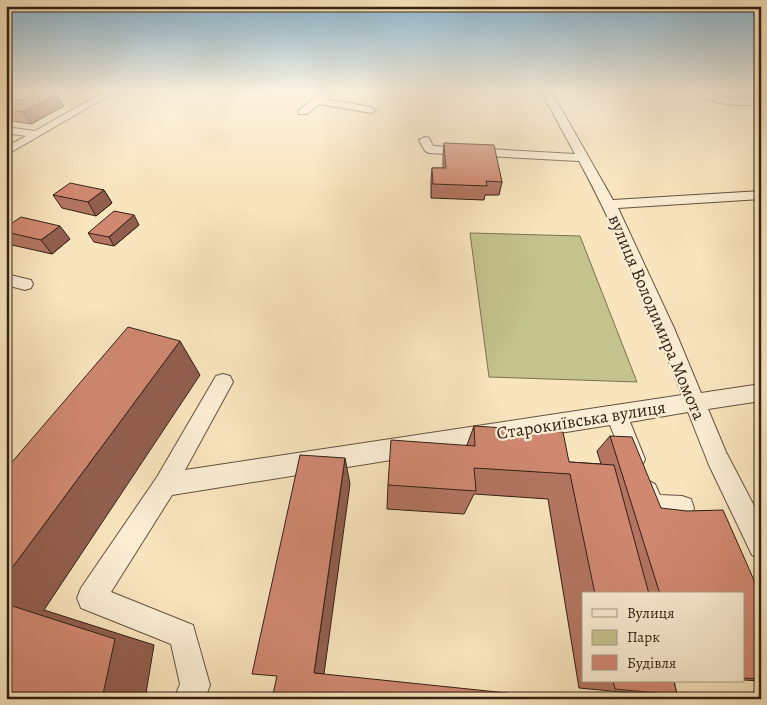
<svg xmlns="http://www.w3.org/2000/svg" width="767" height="705" font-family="Alegreya,serif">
<rect width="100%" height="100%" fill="#f8e4bd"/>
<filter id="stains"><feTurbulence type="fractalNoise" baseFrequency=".004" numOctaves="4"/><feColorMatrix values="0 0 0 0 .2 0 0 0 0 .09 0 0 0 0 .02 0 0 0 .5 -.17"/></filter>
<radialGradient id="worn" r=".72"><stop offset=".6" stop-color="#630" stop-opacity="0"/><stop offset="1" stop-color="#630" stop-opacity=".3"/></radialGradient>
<path fill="#c4c28d" stroke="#7b7250" d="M 470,233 L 580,236 L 637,382 L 489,377 Z"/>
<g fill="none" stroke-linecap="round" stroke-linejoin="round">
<g stroke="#64523e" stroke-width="2">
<path id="minor" d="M 105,91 L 117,91 L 6,155 L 6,147 L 26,136 L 6,133 L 6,127 L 35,131 Z
M 323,91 L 334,91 L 325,99 L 371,107 L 376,110 L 371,113 L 319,104 L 307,114 L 299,114 L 298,112 L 299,110 Z
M 541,91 L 551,91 L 613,200 L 761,191 L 761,199 L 618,208 L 674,328 L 701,393 L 761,384 L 761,401 L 708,409 L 726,452 L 761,519 L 761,559 L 752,555 L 709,465 L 688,412 L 630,422 L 645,459 L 642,466 L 634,470 L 626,466 L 610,425 L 172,495 L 111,592 L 193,625 L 210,685 L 205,699 L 174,699 L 180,684 L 171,644 L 81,608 L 77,598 L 81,588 L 157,477 L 216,376 L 223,374 L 230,376 L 233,382 L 185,470 L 682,395 C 651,316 620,236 579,161 L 429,153 L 425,151 L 419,140 L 425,137 L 429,138 L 433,146 L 575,154 Z
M 696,91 L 708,91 L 730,98 L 761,99 L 761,105 C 740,105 712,107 696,91 Z
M 6,274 L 31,280 L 33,284 L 31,288 L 25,290 L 6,285 Z
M 647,480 L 655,484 L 660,495 L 682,496 L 691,499 L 694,508 L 691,517 C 677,522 657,521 643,516 L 635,492 L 639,484 Z"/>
</g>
<use href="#minor" fill="#faedd4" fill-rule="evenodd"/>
</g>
<path fill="#b37561" stroke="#322113" d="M 6,98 L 64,106 L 31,124 L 6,120 Z
M 444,143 L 502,182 L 499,195 L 485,195 L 484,200 L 431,198 L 431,181 L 432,168 L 443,168 L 443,156 Z
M 104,190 L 112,203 L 96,216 L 62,208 L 53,195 Z
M 139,225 L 114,246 L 94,242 L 88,233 Z
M 6,227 L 70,239 L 52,254 L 12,245 L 6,238 Z
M 474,426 L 569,462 L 601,464 L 597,451 L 610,436 L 661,508 L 761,596 L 761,681 L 743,680 L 743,594 L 583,594 L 583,681 L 674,681 L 677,695 L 632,693 L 579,688 L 548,499 L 474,494 L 464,514 L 387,509 L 388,485 L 467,445 Z"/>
<path fill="#925f4f" stroke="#322113" d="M 55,91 L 64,106 L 31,124 L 23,112 Z
M 104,190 L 112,203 L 96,216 L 88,202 Z
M 134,215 L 139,225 L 114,246 L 109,237 Z
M 60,226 L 70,239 L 52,254 L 41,240 Z
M 180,341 L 200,375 L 44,610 L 154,645 L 145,699 L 102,699 L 6,604 L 6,576 Z
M 345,458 L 350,484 L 324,674 L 314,673 Z"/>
<path fill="#d08871" stroke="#322113" d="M 40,91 L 55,91 L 57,94 L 23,112 L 6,109 L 6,98 L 22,100 Z
M 444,143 L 494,145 L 502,182 L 486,181 L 487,186 L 433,184 L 432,168 L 446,168 Z
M 70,183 L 104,190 L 88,202 L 53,195 Z
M 114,211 L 134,215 L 109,237 L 88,233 Z
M 21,217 L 60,226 L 41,240 L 6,232 L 6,227 Z
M 128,327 L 180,341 L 6,576 L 6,469 Z
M 474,426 L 563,432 L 569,462 L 614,465 L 649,594 L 595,594 L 570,474 L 474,468 L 476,491 L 388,485 L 391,440 L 475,446 Z
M 610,436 L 632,437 L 661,508 L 687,511 L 723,510 L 761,596 L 761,679 L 743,678 L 743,594 L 660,594 Z
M 300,455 L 345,458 L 314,673 L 507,693 L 507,699 L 272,699 L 277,676 L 252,674 Z
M 6,604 L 115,639 L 102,699 L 6,699 Z
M 613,681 L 674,681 L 677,695 L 615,689 Z"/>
<linearGradient id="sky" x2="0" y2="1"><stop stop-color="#8ab8d4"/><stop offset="0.48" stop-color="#fcf3e1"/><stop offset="1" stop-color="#fcf3e1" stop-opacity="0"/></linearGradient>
<rect width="767" height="190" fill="url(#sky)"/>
<g text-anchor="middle" stroke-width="4.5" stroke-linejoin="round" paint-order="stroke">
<g font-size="18" fill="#322113" stroke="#faedd4">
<text transform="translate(657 317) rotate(67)" y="6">вулиця Володимира Момота</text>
<text transform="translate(581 420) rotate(-9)" y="6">Старокиївська вулиця</text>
</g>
</g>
<rect width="767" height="705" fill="none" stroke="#f8e4bd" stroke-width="25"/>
<rect x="8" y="8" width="752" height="690" fill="none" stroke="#322113" stroke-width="2.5"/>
<rect x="12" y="12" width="742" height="680" fill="none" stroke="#322113"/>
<rect x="582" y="592" width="162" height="90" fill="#faedd4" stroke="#aa9b87"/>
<rect x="592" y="609" width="25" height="8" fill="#faedd4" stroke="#aa9b87"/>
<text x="627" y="618" font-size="15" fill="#322113">Вулиця</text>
<rect x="592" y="630" width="25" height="15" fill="#c4c28d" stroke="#aa9b87"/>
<text x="627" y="642" font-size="15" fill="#322113">Парк</text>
<rect x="592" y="655" width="25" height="15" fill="#d08871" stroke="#aa9b87"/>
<text x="627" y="668" font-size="15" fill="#322113">Будівля</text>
<rect width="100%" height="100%" filter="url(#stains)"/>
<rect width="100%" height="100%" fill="url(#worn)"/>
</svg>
